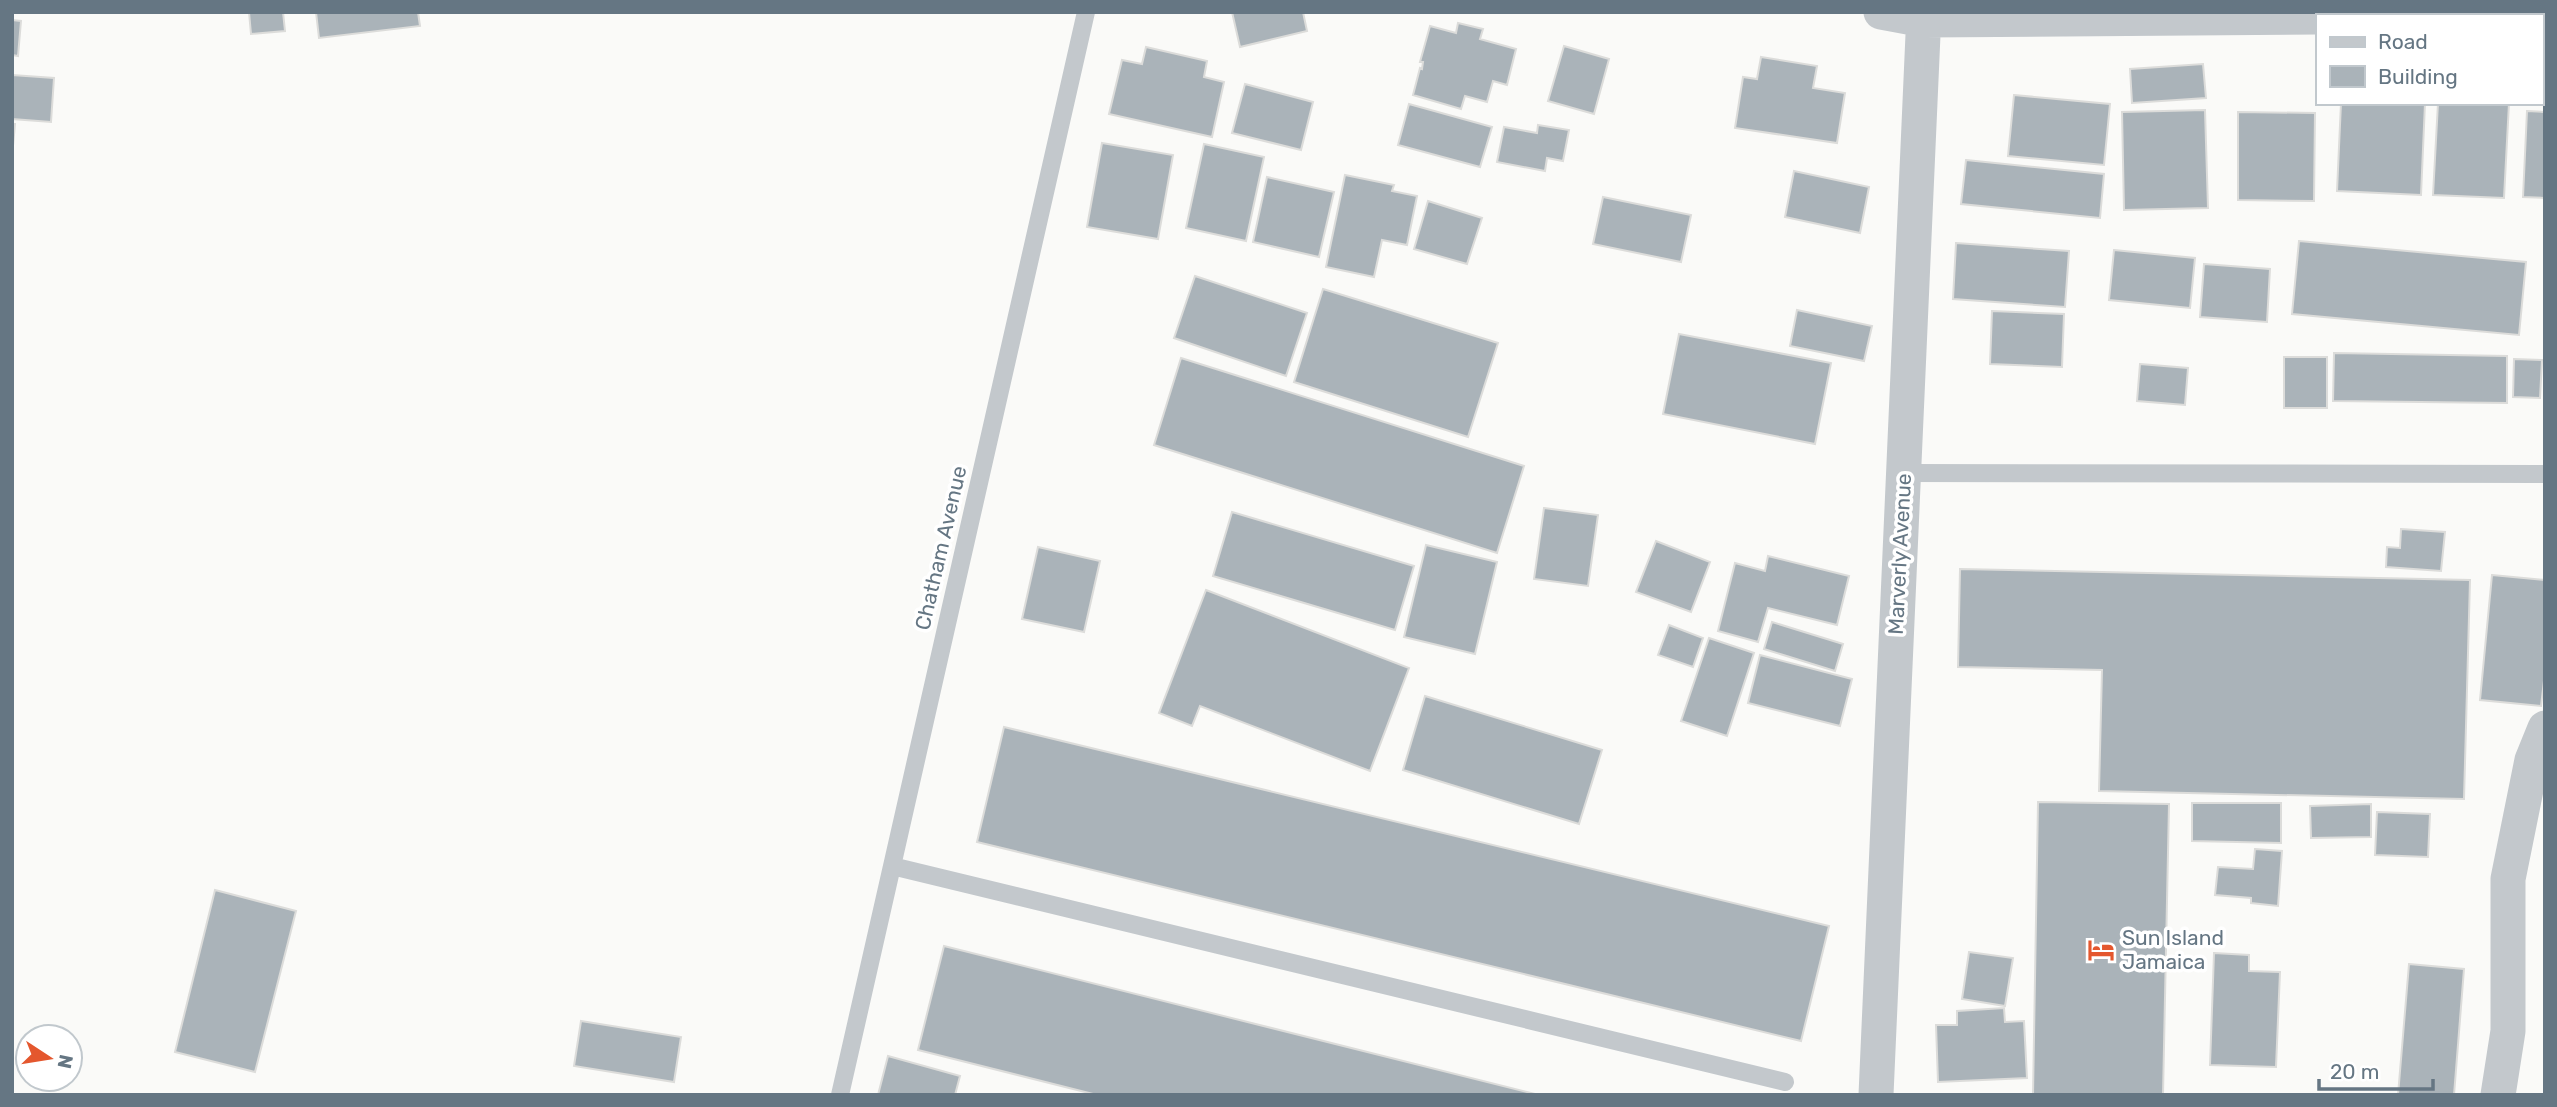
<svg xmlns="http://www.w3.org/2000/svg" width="2557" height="1107" font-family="Rubik,sans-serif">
<rect width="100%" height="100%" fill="#fafaf8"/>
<path fill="#aab3b9" stroke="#dcdcda" stroke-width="2" d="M 249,12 L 283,12 L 285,31 L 251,34 Z
M 316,12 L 418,12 L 420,26 L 319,38 Z
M 1232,12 L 1303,12 L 1307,31 L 1240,47 Z
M 12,20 L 21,21 L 18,56 L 12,55 Z
M 1458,23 L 1483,29 L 1480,39 L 1516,49 L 1507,85 L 1493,81 L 1487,102 L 1465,96 L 1461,109 L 1413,95 L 1420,68 L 1422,69 L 1423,62 L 1420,62 L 1430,26 L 1456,33 Z
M 1564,46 L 1609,59 L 1594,114 L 1548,101 Z
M 1146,47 L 1207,61 L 1204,77 L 1224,82 L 1212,137 L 1109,114 L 1122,60 L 1142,64 Z
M 1761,57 L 1817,66 L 1813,88 L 1845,93 L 1837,143 L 1735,128 L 1743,77 L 1757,79 Z
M 2203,64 L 2206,98 L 2132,103 L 2130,69 Z
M 12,75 L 54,78 L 51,122 L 12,119 Z
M 1245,84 L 1313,102 L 1301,150 L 1232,133 Z
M 2014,95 L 2110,104 L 2104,165 L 2008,156 Z
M 2341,103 L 2425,103 L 2421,195 L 2337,191 Z
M 2438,103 L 2509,103 L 2504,198 L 2433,195 Z
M 1409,104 L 1492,127 L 1480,167 L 1398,145 Z
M 2205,110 L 2208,208 L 2124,210 L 2122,112 Z
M 2527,111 L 2545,112 L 2545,198 L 2523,197 Z
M 2238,112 L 2315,113 L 2314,201 L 2238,200 Z
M 12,124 L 15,124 L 12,157 Z
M 1538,125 L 1569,130 L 1563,161 L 1547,158 L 1545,171 L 1497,162 L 1504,127 L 1537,133 Z
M 1102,143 L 1173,155 L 1158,239 L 1087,227 Z
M 1204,144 L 1264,157 L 1246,241 L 1186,228 Z
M 1966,160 L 2104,174 L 2100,218 L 1961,204 Z
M 1794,171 L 1869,187 L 1860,233 L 1785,217 Z
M 1345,175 L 1394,185 L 1392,191 L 1417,196 L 1407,245 L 1382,240 L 1374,277 L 1326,267 Z
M 1267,177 L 1334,192 L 1319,257 L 1253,242 Z
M 1603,197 L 1691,215 L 1681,262 L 1593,244 Z
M 1428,201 L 1482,218 L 1467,264 L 1414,249 Z
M 2299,241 L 2526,262 L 2519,335 L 2292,314 Z
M 1956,243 L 2069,251 L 2065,307 L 1953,299 Z
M 2114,250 L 2195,258 L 2190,308 L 2109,300 Z
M 2204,264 L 2270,269 L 2267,322 L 2200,317 Z
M 1195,276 L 1307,313 L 1286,376 L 1174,338 Z
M 1323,289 L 1498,343 L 1468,437 L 1294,382 Z
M 1797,310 L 1872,326 L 1864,361 L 1790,346 Z
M 1992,311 L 2064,314 L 2062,367 L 1990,364 Z
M 1679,334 L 1831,363 L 1815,444 L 1663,414 Z
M 2334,353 L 2507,356 L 2507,403 L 2333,401 Z
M 2284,357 L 2327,357 L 2327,408 L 2284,408 Z
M 1181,358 L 1524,466 L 1497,553 L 1154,445 Z
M 2514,359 L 2542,360 L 2540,398 L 2513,397 Z
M 2140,364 L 2188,368 L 2185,405 L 2137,401 Z
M 1544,508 L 1598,515 L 1588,586 L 1534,579 Z
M 1232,512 L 1414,566 L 1395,630 L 1213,576 Z
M 2401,529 L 2445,532 L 2441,571 L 2386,567 L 2387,547 L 2400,548 Z
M 1656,541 L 1710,562 L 1691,612 L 1636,592 Z
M 1426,545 L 1497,562 L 1475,654 L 1404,637 Z
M 1038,547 L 1100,561 L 1084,632 L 1022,619 Z
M 1768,556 L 1849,576 L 1837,625 L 1768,608 L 1758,642 L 1718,631 L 1735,563 L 1765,571 Z
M 1960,569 L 2470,580 L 2464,799 L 2099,791 L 2102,670 L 1958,667 Z
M 2492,575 L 2545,580 L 2545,672 L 2541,706 L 2480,700 Z
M 1206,590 L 1409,668 L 1370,771 L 1200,706 L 1192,726 L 1159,713 Z
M 1772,622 L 1843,644 L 1835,671 L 1764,649 Z
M 1669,625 L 1703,638 L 1693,667 L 1658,655 Z
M 1709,638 L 1754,653 L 1727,736 L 1681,721 Z
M 1760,655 L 1852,679 L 1840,726 L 1748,703 Z
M 1425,696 L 1602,750 L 1579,824 L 1403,770 Z
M 1004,727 L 1829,926 L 1801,1041 L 977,842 Z
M 2038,802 L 2169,804 L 2163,1095 L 2033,1095 Z
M 2192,803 L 2281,803 L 2281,843 L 2192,841 Z
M 2371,804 L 2371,837 L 2311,838 L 2310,806 Z
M 2377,812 L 2430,814 L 2428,857 L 2375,855 Z
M 2255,849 L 2282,851 L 2278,906 L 2251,903 L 2251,898 L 2215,895 L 2218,867 L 2253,869 Z
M 215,890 L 296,911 L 255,1072 L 175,1052 Z
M 944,946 L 1539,1095 L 1097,1095 L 918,1050 Z
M 1969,952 L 2013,958 L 2005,1006 L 1962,999 Z
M 2214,953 L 2249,955 L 2249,971 L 2280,972 L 2276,1067 L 2210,1065 Z
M 2409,964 L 2464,969 L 2454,1095 L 2398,1095 Z
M 2004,1008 L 2005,1022 L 2024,1021 L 2027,1078 L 1938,1082 L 1936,1025 L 1957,1025 L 1957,1011 Z
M 581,1021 L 681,1037 L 674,1082 L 574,1066 Z
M 888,1056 L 960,1076 L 955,1095 L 878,1095 Z"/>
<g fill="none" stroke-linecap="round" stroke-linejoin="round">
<path stroke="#c3c8cc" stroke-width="18" d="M 1904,473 L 2545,474
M 892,866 L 1785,1082
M 840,1095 L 1086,12"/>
<path stroke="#c3c8cc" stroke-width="35" d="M 1881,12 L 1924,20 L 2317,17
M 2516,16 L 2545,16
M 1876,1095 L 1924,12
M 2498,1095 L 2508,1031 L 2508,879 L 2532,760 L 2545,728"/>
</g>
<defs>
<g id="hotel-bare" transform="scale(2.1)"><path d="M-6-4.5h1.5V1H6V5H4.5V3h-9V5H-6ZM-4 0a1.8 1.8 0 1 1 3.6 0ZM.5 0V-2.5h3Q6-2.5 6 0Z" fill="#e4572e" stroke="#fff" stroke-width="2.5" paint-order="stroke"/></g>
</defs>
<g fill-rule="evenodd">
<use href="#hotel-bare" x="2101" y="950"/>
</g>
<g text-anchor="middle" stroke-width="7" stroke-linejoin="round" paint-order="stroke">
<g font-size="21" fill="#657683" stroke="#fff">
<text transform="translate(941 548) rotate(-77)" y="7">Chatham Avenue</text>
<text transform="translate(1900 554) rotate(-87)" y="7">Marverly Avenue</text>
</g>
<g font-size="21" fill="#657683" stroke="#fff" text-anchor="start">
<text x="2122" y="945">Sun Island<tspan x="2122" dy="24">Jamaica</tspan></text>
</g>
</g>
<rect width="2557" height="1107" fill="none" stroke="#657683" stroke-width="28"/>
<rect x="2316" y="14" width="228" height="91" fill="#ffffff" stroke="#c1c8cd" stroke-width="2"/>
<rect x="2330" y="37" width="35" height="10" fill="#c3c8cc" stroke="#c1c8cd" stroke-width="2"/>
<text x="2378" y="49" font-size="21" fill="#657683">Road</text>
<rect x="2330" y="66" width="35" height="21" fill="#aab3b9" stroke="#c1c8cd" stroke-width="2"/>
<text x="2378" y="84" font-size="21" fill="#657683">Building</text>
<g transform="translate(49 1058) rotate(102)"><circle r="33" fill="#ffffff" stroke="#c1c8cd" stroke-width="2"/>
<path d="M0-5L12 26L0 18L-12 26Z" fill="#e4572e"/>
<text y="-10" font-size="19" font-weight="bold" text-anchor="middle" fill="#657683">N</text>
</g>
<path d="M2319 1079v10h114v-10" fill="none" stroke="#657683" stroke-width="3.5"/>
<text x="2330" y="1079" font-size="21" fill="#657683" stroke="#ffffff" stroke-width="5" paint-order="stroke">20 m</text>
</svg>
